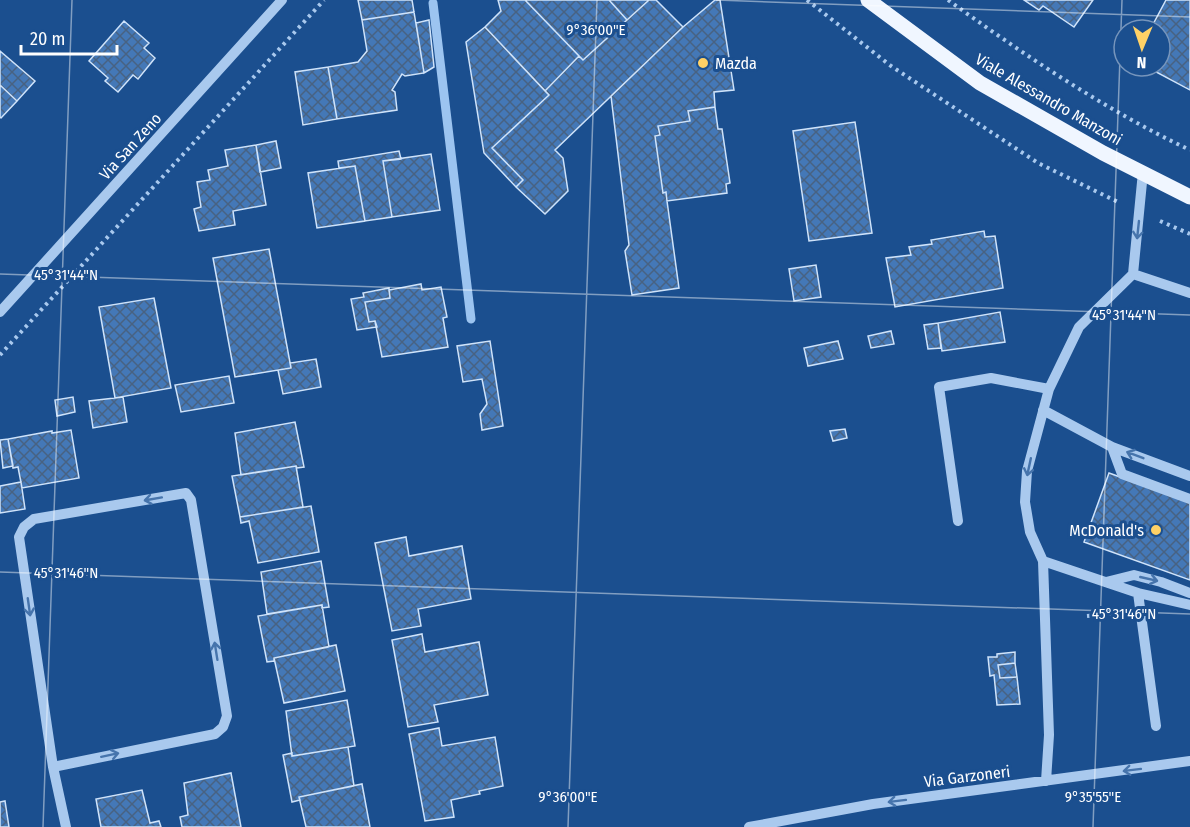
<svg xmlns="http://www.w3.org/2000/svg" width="1190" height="827" font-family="'Fira Sans Condensed',sans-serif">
<defs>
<pattern id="building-cross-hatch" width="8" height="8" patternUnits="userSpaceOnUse" patternTransform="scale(1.5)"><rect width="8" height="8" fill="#4478b7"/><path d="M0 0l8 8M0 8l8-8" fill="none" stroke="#486282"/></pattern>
</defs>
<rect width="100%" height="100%" fill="#1b4f8f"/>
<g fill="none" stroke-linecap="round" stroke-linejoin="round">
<path stroke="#9cc4f0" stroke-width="9" d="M 433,3 L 471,319"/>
</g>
<path fill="url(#building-cross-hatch)" stroke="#cfe3fa" stroke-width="1.5" d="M 358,0 L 412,0 L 414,12 L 362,20 Z
M 498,0 L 525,0 L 579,56 L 545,91 L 485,27 L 501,11 Z
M 525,0 L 609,0 L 627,20 L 583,60 Z
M 609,0 L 649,0 L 627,20 Z
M 649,0 L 656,0 L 683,27 L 555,150 L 563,158 L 568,191 L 545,214 L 516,187 L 523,180 L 492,148 L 549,95 L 545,91 L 579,56 L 583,60 Z
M 715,0 L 720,0 L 734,90 L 714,92 L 715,107 L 688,111 L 690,121 L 658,126 L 660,135 L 655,136 L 663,193 L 666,192 L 667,201 L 679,288 L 632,295 L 625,251 L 629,245 L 611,96 L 683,27 Z
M 1024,0 L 1093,0 L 1074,27 L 1043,6 L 1039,10 Z
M 1166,0 L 1190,0 L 1190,90 L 1145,66 L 1160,66 L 1160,30 L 1150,30 Z
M 414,12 L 424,73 L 405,76 L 402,74 L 392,90 L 395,92 L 397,110 L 337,119 L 328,67 L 358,62 L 367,51 L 362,20 Z
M 429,20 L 434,67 L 424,73 L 416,23 Z
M 124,21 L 149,43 L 144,48 L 155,58 L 138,79 L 133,75 L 118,92 L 105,81 L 108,78 L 89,61 Z
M 485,27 L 549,95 L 492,148 L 523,180 L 516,187 L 484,153 L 466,42 Z
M 0,51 L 35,81 L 17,101 L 0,85 Z
M 328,67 L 337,119 L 303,125 L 295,72 Z
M 0,85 L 17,101 L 1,118 L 0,117 Z
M 715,107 L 718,129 L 722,129 L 730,183 L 726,184 L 727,193 L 667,201 L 666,192 L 663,193 L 655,136 L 660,135 L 658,126 L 690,121 L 688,111 Z
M 855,122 L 872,233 L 809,241 L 793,131 Z
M 276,141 L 281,168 L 260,172 L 256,145 Z
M 256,145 L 266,205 L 233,211 L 235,225 L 199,231 L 194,209 L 201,207 L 197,182 L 210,180 L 208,170 L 228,166 L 225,150 Z
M 399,151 L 401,159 L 383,161 L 392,217 L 365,221 L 355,166 L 339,168 L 338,161 Z
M 431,154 L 440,210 L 392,217 L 383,161 Z
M 355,166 L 365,221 L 317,228 L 308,173 Z
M 984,231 L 985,237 L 995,236 L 1003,288 L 895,307 L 886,258 L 911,255 L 909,247 L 932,244 L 931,240 Z
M 269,249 L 291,368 L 235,377 L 213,258 Z
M 816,265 L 821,297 L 794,301 L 789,269 Z
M 421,284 L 422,290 L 441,287 L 447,317 L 443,318 L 448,347 L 382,357 L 375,321 L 369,322 L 365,302 L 390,298 L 389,290 Z
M 389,288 L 390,298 L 365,302 L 369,322 L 375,321 L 377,327 L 357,330 L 351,299 L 364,297 L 363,293 Z
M 154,298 L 171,388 L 115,398 L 99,307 Z
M 1000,312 L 1005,342 L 942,351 L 938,323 Z
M 938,323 L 941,348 L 928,349 L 924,325 Z
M 891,331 L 894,344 L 871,348 L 868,336 Z
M 490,341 L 503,426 L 482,430 L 480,414 L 487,404 L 482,379 L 463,382 L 457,346 Z
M 838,341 L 843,359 L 808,366 L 804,348 Z
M 316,359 L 321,387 L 283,394 L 278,370 L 291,368 L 290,363 Z
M 229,376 L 234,403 L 181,412 L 175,385 Z
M 73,397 L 75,412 L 57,416 L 55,400 Z
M 123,397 L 127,422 L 93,428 L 89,401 Z
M 295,422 L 304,467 L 297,468 L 296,466 L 241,475 L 235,433 Z
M 845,429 L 847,438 L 833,441 L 830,431 Z
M 71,430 L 79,478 L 22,488 L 18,467 L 13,468 L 8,439 L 52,431 L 52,433 Z
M 8,439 L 13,466 L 3,468 L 0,440 Z
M 296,466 L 303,507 L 240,517 L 232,476 Z
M 1109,473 L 1190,502 L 1190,580 L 1084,542 Z
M 21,482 L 25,509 L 0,513 L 0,486 Z
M 311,506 L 319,552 L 258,563 L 249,521 L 241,523 L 240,517 Z
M 406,537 L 409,556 L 462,546 L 471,599 L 418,609 L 421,626 L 392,631 L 375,543 Z
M 321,561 L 329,607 L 322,608 L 322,605 L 267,614 L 261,572 Z
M 322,605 L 329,647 L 274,658 L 274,661 L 267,662 L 258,616 Z
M 422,634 L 425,652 L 479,642 L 488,695 L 434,705 L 438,722 L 408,727 L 392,640 Z
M 336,645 L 345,691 L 284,703 L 274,658 Z
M 1015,652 L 1015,663 L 998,665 L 1000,678 L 1017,677 L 1020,704 L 997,705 L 994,675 L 990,676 L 988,657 L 997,657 L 997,654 Z
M 1015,663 L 1017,677 L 1000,678 L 998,665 Z
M 347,700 L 355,746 L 292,756 L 286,711 Z
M 439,728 L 442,746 L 495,737 L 503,786 L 479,791 L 480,794 L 451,800 L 454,817 L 425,821 L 409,734 Z
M 348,747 L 354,786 L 299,797 L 300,800 L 292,802 L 283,755 L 292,753 L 292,756 Z
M 231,773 L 241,827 L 182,827 L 180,817 L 188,815 L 184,783 Z
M 362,784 L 370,827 L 306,827 L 299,797 Z
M 142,790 L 150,823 L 159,821 L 161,827 L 101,827 L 96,799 Z
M 5,801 L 9,827 L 0,827 L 0,802 Z"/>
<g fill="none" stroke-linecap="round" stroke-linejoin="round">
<path stroke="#a9c9ee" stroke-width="4" stroke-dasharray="3 4.5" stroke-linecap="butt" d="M 807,0 L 891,66 L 1038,163 L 1118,202
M 948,0 C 1023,54 1107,111 1190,150
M 1160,221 L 1190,234
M 0,355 L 324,0
M 1087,616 L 1118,613"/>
<path stroke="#a9c9ee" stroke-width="10" d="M 1143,172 L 1133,274 L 1190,293
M 1133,274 L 1079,327 L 1049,389 L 1027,471 L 1025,502 L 1030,532 L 1043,561 L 1138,593 L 1190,605
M 0,312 L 282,0
M 1043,410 L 1112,447 L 1190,476
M 1112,447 L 1122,474 L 1190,499
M 958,521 L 939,387 L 991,378 L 1049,389
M 1043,561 L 1049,735 L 1046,781
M 1106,582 L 1134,575 L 1161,582 L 1190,593
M 1138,593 L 1156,726
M 53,767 L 215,734 L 223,727 L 227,716 L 191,500 L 186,493 L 34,519 L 24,527 L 19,537 L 53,767 L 66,827
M 749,827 L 873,804 L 1190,761"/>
<path stroke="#f0f6ff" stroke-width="15" d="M 868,0 L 980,83 L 1103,153 L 1190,197"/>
</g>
<defs><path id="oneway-shaft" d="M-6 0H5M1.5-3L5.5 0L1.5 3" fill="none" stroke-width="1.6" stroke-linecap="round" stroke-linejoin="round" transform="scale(1.5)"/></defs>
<g stroke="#4674ac">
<use href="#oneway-shaft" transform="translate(1138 230) rotate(96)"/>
<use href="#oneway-shaft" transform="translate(1135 455) rotate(-159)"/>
<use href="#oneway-shaft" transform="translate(1029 467) rotate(102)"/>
<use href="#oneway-shaft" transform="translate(153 499) rotate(170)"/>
<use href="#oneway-shaft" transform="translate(1149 579) rotate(13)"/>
<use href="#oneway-shaft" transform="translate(29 607) rotate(82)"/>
<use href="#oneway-shaft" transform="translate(216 651) rotate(-99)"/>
<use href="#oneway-shaft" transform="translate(110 755) rotate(-12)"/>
<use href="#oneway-shaft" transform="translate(1132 770) rotate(173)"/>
<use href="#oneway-shaft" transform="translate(897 801) rotate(173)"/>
</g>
<path fill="none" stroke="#fff" stroke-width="1.5" stroke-opacity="0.45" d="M 716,0 L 1190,17M 0,274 L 1190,315M 0,572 L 1190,614M 43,827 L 72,0M 568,827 L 597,0M 1093,827 L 1122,0"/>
<g fill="#ffd166" stroke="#1b4f8f" stroke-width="2">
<circle cx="703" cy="63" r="6"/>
<circle cx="1156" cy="530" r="6"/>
</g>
<g text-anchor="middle" stroke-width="6" stroke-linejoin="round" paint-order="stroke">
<g font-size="16" fill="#fff" stroke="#1b4f8f" text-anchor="start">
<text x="715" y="69">Mazda</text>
<text x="1144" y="536" text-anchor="end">McDonald's</text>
</g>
<g font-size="16" fill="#fff" stroke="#1b4f8f">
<text transform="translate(1049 99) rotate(30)" y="6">Viale Alessandro Manzoni</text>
<text transform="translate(130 146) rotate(-48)" y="6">Via San Zeno</text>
<text transform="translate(967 776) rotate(-7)" y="6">Via Garzoneri</text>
</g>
</g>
<g font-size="15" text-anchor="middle" fill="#fff" stroke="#1b4f8f" stroke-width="6" stroke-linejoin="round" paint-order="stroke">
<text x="596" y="35">9°36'00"E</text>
<text x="66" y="280">45°31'44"N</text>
<text x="1124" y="320">45°31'44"N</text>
<text x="66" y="578">45°31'46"N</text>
<text x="1124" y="619">45°31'46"N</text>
<text x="568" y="802">9°36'00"E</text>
<text x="1093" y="802">9°35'55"E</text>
</g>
<g transform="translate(1142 48) rotate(182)"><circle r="28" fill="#1b4f8f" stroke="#7695bc" stroke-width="1.5"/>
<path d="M0-4.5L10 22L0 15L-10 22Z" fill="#ffd166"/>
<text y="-9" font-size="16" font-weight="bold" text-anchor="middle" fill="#ffffff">N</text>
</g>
<path d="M21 45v9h96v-9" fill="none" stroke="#ffffff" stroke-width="3"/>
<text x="30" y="45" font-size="18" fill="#ffffff" stroke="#1b4f8f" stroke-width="4.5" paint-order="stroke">20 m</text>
</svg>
